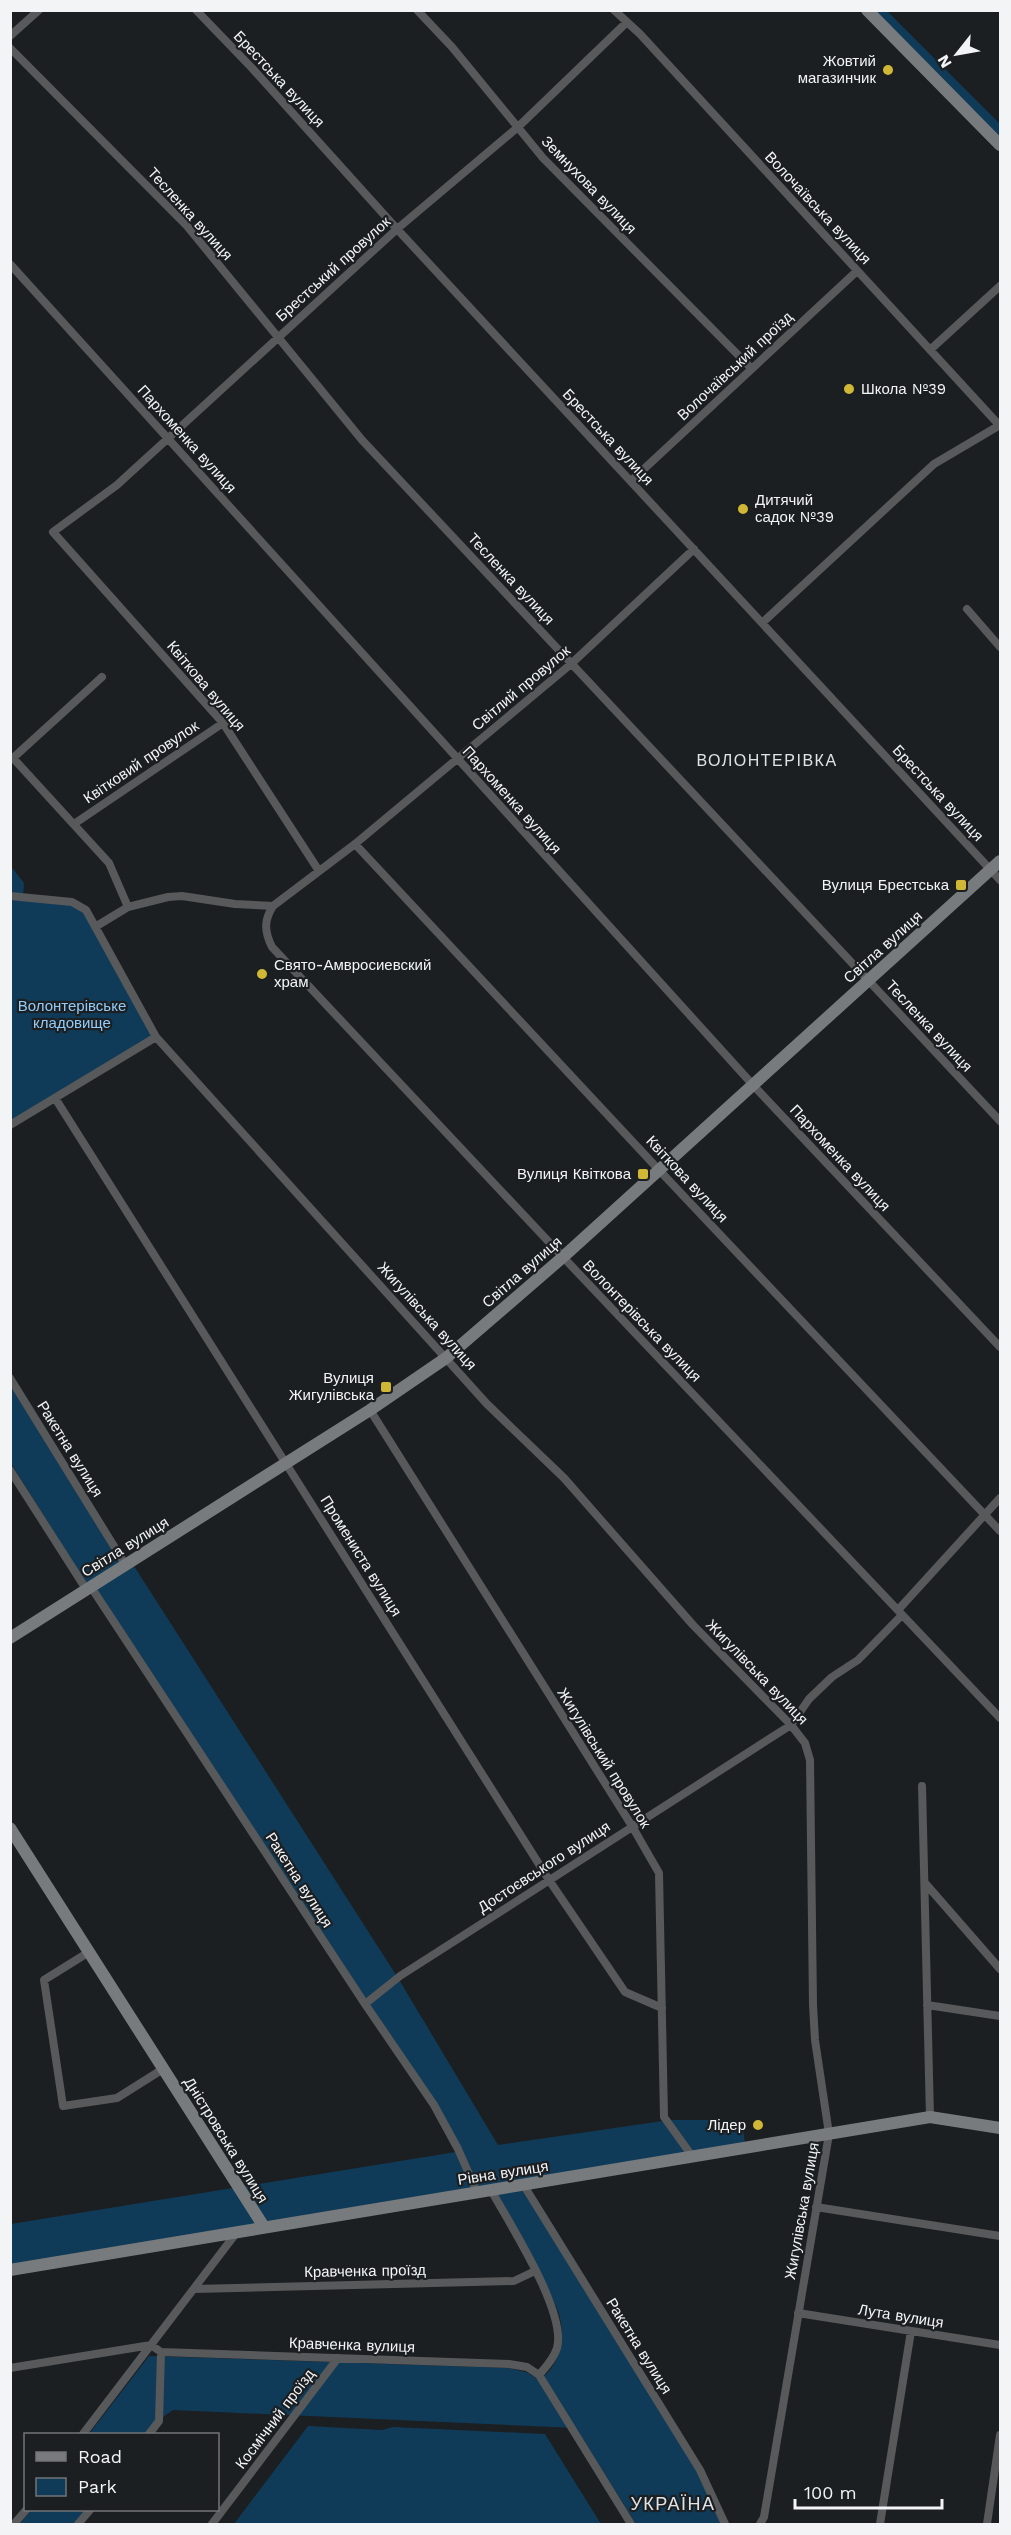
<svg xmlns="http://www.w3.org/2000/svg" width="1011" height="2535" font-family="'Work Sans',sans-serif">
<rect width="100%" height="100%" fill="#1c1f21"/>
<path fill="#103b58" d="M 867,11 L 887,11 L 1000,124 L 1000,145 Z
M 10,865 L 24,883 L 23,897 L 80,905 L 156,1037 L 10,1125 Z
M 10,1385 L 123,1568 L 132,1563 L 398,1978 L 498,2145 L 663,2121 L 687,2154 L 519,2183 L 696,2470 L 721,2524 L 636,2524 L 576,2428 L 173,2410 L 154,2423 L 145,2434 L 89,2434 L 149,2356 L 508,2368 L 526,2372 L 539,2380 C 559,2367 565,2341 560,2318 C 558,2308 552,2298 548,2289 C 532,2254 512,2221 493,2187 L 11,2268 L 11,2224 L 462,2151 L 87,1585 L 11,1463 Z
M 669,2120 L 742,2120 L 745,2144 L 692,2153 Z
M 308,2426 L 382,2430 L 393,2427 L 545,2434 L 601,2524 L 234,2524 Z
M 31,2510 L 86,2510 L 74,2524 L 20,2524 Z"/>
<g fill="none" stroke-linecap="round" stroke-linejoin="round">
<path stroke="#58595a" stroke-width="8" d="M 196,10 L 251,67 L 397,229 L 1000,880
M 417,10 L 452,47 L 543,158 L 752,369
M 614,10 L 640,34 L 1000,426
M 10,36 L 39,10
M 10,48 L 187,226 L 362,440 L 1000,1121
M 10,264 L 753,1085 L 1000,1347
M 930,350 L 1000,286
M 631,481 L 857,271
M 694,549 L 571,664 L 355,844 L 273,906 C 264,920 264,931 272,947 L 563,1257 L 1000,1718
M 967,609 L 1000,647
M 762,623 L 934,464 L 1000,425
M 102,677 L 13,758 L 109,863 L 128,907
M 74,824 L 223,723
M 355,844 L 659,1170 L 1000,1531
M 319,871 L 223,723 L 53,532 L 117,485 L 397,229 L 518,127 L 627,22
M 10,896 L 72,902 L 86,910 L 156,1037 L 487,1404 L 564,1478 L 693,1625 L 791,1725 L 805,1743 L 810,1760 L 813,2005 L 815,2040 L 829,2134 L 764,2517 L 760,2524
M 95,927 L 128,907 L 168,897 L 182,896 L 235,904 L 273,906
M 55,1098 L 549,1880 L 625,1992 L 662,2008
M 10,1125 L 156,1037
M 10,1378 L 125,1564
M 370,1410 L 632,1826 L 659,1873 L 664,2117 L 692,2156
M 10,1470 L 86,1589
M 91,1587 L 365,2004 L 434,2105 L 458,2149 L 477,2192
M 898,1610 L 1000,1498
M 922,1786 L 930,2117
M 925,1883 L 1000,1969
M 89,1952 L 44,1980 L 63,2106 L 117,2098 L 163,2069
M 365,2004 L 400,1976 L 791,1725 L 809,1699 L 832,1677 L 858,1660 L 902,1615
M 927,2005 L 1000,2016
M 523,2184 L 700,2470 L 725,2524
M 491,2190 C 509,2223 567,2312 557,2348 C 554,2358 546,2367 539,2375
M 816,2207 L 1000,2236
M 194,2289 L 514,2281 L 535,2271
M 798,2313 L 1000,2345
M 10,2368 L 151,2345 L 161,2352 L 509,2364 L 527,2367 L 539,2375 L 631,2524
M 83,2434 L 237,2232
M 149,2434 L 159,2421 L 161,2352
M 14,2524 L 26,2510
M 78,2524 L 90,2510
M 212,2524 L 338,2358
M 880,2524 L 911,2331
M 987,2524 L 1000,2435"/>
<path stroke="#787b7d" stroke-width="12" d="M 867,10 L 1000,145
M 10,1638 L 370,1410 L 446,1358 L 563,1257 L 1000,861
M 10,1828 L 264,2227
M 10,2270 L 930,2117 L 1000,2128"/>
</g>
<g fill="#d1b736" stroke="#1c1f21" stroke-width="2">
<circle cx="888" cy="70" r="6"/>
<circle cx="849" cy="389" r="6"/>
<circle cx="743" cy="509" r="6"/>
<rect x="955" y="879" width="12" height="12" rx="3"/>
<circle cx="262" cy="974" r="6"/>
<rect x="637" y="1168" width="12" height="12" rx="3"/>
<rect x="380" y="1381" width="12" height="12" rx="3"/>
<circle cx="758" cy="2125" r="6"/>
</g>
<g text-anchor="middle" stroke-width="4.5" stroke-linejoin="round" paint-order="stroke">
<g font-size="15" fill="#f2f4f6" stroke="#1c1f21" text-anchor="end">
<text x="876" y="66">Жовтий<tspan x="876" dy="17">магазинчик</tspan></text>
<text x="861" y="394" text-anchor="start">Школа №39</text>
<text x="755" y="505" text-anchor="start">Дитячий<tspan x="755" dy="17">садок №39</tspan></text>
<text x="949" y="890">Вулиця Брестська</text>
<text x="274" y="970" text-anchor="start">Свято-Амвросиевский<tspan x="274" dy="17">храм</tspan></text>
<text x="631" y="1179">Вулиця Квіткова</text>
<text x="374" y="1383">Вулиця<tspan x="374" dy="17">Жигулівська</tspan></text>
<text x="746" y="2130">Лідер</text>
</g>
<g font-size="15" fill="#f2f4f6" stroke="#1c1f21">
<text transform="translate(279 79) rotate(47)" y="5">Брестська вулиця</text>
<text transform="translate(589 185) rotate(46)" y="5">Земнухова вулиця</text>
<text transform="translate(818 208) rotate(47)" y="5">Волочаївська вулиця</text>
<text transform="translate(190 214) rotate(48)" y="5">Тесленка вулиця</text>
<text transform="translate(333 269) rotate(-42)" y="5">Брестський провулок</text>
<text transform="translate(735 366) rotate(-43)" y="5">Волочаївський проїзд</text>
<text transform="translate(608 437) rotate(47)" y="5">Брестська вулиця</text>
<text transform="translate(187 439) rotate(48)" y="5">Пархоменка вулиця</text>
<text transform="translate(511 579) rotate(47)" y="5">Тесленка вулиця</text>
<text transform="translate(206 686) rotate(50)" y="5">Квіткова вулиця</text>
<text transform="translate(521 688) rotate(-40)" y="5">Світлий провулок</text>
<text transform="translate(141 762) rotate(-34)" y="5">Квітковий провулок</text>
<text transform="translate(938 793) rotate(47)" y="5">Брестська вулиця</text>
<text transform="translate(512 800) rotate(48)" y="5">Пархоменка вулиця</text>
<text transform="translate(883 947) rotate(-42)" y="5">Світла вулиця</text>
<text transform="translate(929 1026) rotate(47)" y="5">Тесленка вулиця</text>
<text transform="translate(840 1158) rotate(47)" y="5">Пархоменка вулиця</text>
<text transform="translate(687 1179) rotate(47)" y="5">Квіткова вулиця</text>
<text transform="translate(522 1272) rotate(-41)" y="5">Світла вулиця</text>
<text transform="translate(427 1316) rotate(48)" y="5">Жигулівська вулиця</text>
<text transform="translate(642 1321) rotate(46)" y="5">Волонтерівська вулиця</text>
<text transform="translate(70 1449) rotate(58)" y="5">Ракетна вулиця</text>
<text transform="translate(125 1547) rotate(-32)" y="5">Світла вулиця</text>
<text transform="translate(361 1556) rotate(58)" y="5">Промениста вулиця</text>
<text transform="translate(757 1672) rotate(46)" y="5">Жигулівська вулиця</text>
<text transform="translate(604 1758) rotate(58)" y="5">Жигулівський провулок</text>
<text transform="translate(544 1867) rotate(-33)" y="5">Достоєвського вулиця</text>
<text transform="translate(299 1880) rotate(57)" y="5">Ракетна вулиця</text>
<text transform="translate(226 2140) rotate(58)" y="5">Дністровська вулиця</text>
<text transform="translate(503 2173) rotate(-9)" y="5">Рівна вулиця</text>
<text transform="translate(802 2211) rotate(-80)" y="5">Жигулівська вулиця</text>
<text transform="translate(365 2271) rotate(-1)" y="5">Кравченка проїзд</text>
<text transform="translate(901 2316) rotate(9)" y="5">Лута вулиця</text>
<text transform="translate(352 2345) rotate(2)" y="5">Кравченка вулиця</text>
<text transform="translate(639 2346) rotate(58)" y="5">Ракетна вулиця</text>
<text transform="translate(275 2419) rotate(-53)" y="5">Космічний проїзд</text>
</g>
<g font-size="15" fill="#91ccf9" stroke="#1c1f21">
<text x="72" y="1011">Волонтерівське<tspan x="72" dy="17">кладовище</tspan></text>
</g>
<g font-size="16" letter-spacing="1.5" fill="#dfe3e7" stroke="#1c1f21">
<text x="767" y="766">ВОЛОНТЕРІВКА</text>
</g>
<g font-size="18" letter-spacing="1.5" fill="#dfe3e7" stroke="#1c1f21">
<text x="673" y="2510">УКРАЇНА</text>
</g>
</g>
<rect width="1011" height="2535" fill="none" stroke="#f2f4f6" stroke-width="24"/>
<rect x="24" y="2433" width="195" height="78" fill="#1c1f21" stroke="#727476" stroke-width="1.5"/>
<rect x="36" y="2452" width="30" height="9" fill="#787b7d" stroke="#727476" stroke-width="1.5"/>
<text x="78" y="2463" font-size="18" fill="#f2f4f6">Road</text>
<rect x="36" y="2478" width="30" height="18" fill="#103b58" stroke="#727476" stroke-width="1.5"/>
<text x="78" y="2493" font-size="18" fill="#f2f4f6">Park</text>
<g transform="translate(957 54) rotate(239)" stroke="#1c1f21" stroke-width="4.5" paint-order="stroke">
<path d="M0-4.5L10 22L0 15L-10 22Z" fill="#f2f4f6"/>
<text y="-9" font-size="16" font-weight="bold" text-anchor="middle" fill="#f2f4f6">N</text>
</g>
<path d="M795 2499v9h147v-9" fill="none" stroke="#f2f4f6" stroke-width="3"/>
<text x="804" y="2499" font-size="18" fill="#f2f4f6" stroke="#1c1f21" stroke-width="4.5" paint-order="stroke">100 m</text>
</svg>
